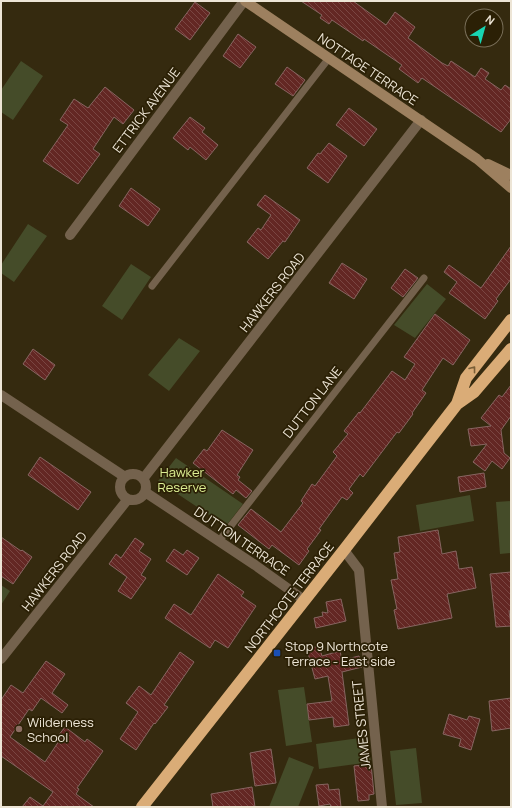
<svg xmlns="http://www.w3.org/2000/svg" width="512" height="808" font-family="Manrope,sans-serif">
<defs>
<pattern id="building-back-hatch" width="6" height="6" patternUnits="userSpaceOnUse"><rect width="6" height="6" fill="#632723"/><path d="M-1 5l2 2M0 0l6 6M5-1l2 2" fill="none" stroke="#7a4642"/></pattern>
</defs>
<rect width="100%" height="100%" fill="#352a0f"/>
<path fill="#454c29" d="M 21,61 L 43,76 L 13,120 L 1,112 L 1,90 Z
M 28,224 L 47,236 L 14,282 L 1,273 L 1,265 Z
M 131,264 L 151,277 L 122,320 L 102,306 Z
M 427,284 L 446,299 L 415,338 L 394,325 Z
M 179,338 L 200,351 L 169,391 L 148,375 Z
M 176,458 L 243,504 L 226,526 L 158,481 Z
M 470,495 L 474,521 L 420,531 L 416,505 Z
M 511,501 L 511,553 L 500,554 L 496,502 Z
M 1,585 L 10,591 L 1,605 Z
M 304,687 L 312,742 L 286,746 L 278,690 Z
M 367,737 L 371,762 L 319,769 L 316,744 Z
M 416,748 L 422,803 L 396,805 L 390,751 Z
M 289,757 L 314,767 L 298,807 L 269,807 Z"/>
<path fill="url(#building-back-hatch)" stroke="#876561" d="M 301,1 L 353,1 L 386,25 L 395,12 L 415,27 L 408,38 L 442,63 L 448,66 L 451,61 L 475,77 L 481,68 L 489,73 L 485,79 L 501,90 L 505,85 L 511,89 L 511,119 L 501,132 L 422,78 L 418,83 L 399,69 L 402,65 L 364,39 L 363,41 L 332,20 L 329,24 L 320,18 L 322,15 Z
M 195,2 L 210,13 L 190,40 L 175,29 Z
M 238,34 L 256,47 L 240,68 L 223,56 Z
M 287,67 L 305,80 L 293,96 L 275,84 Z
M 105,87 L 134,110 L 123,124 L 114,117 L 93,149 L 100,154 L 78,184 L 43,161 L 68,125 L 60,120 L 74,99 L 88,108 Z
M 349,108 L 377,129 L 364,146 L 336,125 Z
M 190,117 L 205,128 L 202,132 L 218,145 L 206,160 L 190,147 L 188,150 L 173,138 Z
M 329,143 L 347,156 L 328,183 L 307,168 L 318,153 L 320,154 Z
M 131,188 L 160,209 L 148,226 L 119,206 Z
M 265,195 L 300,220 L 285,242 L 283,241 L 268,259 L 247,242 L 258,228 L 261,230 L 271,215 L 257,205 Z
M 511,246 L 511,279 L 496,299 L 498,301 L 485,319 L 449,293 L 457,282 L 444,272 L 449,265 L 481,288 Z
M 342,263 L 367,279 L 354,299 L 329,283 Z
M 405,269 L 418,278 L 403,297 L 391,288 Z
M 435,314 L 470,340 L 453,365 L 443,358 L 422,390 L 426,393 L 412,413 L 413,414 L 399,433 L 397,432 L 363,477 L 360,474 L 349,489 L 353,493 L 347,500 L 342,497 L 319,529 L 321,530 L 307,549 L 309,551 L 299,565 L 272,545 L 269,549 L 238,525 L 251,509 L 281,532 L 303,503 L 301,501 L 312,484 L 315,486 L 337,456 L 333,452 L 348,434 L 344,431 L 359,412 L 360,413 L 392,371 L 405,380 L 415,364 L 404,357 Z
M 33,349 L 55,365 L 45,380 L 23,364 Z
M 511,385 L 511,416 L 501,430 L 504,453 L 510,458 L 502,469 L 492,461 L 485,471 L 473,462 L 487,444 L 471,446 L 468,429 L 491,426 L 481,418 L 499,395 L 502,397 Z
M 222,430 L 253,450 L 237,475 L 240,477 L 238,480 L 252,491 L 246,498 L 236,490 L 233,494 L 193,463 L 204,449 L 207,451 Z
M 40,457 L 91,492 L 78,510 L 28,475 Z
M 484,473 L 486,487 L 460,492 L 458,477 Z
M 438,530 L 442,554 L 456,551 L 459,569 L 472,567 L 476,588 L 447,594 L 452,618 L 398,629 L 394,610 L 397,609 L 391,580 L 398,579 L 394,553 L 400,552 L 398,537 Z
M 1,537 L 21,551 L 22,550 L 32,557 L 13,584 L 1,576 Z
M 135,538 L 144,544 L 139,551 L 151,559 L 141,575 L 146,578 L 131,599 L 118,591 L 127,577 L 109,564 L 116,554 L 121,558 Z
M 174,549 L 183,555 L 187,550 L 199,558 L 187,575 L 166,561 Z
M 511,572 L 511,611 L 509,611 L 511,626 L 496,627 L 490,574 Z
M 218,574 L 244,592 L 241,596 L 256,606 L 228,648 L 215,640 L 210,648 L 165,618 L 174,604 L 191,615 Z
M 341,599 L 346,621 L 316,628 L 314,618 L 323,616 L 322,612 L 328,613 L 326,602 Z
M 319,646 L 322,656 L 340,651 L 342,660 L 359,656 L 362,667 L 342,672 L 349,725 L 334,727 L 333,717 L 309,720 L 307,704 L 332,701 L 328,676 L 315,679 L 307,649 Z
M 180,652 L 194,662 L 164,705 L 168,707 L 155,724 L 154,723 L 136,750 L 120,739 L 138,712 L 126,703 L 139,686 L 151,695 Z
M 46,661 L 65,674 L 52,693 L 68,705 L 62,713 L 41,698 L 32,711 L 29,709 L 10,737 L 45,762 L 61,738 L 58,736 L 65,727 L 85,742 L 87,739 L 103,751 L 77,788 L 79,789 L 76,794 L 94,807 L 22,807 L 30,797 L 43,806 L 53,792 L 1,756 L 1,700 L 11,685 L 23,693 Z
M 511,698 L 511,728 L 492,731 L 489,701 Z
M 449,714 L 467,720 L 469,716 L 480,719 L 471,750 L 459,746 L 461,739 L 443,734 Z
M 271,749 L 276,783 L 255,786 L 250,753 Z
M 371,764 L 374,794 L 369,795 L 369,800 L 358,801 L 354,766 Z
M 328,784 L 329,790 L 339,789 L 341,807 L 331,807 L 330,804 L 319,806 L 316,785 Z
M 252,787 L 255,807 L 213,807 L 211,794 Z"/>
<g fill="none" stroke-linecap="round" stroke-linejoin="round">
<path stroke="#74624d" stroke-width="7" d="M 152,286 L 329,58
M 219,541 L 424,278"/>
<path stroke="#74624d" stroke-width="10" d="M 70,235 L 244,1
M 1,395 L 125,477
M120 487a13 13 0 1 1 26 0a13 13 0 1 1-26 0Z
M 143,479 L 421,120
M 145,492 L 255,565 L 304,600
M 344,550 L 359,570 L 382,807
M 1,659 L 128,499"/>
<path stroke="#9d805f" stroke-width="10" d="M 245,1 L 477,159 L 511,188
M 488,164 L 511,175"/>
<path stroke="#daac77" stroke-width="12" d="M 457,404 L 466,378 L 511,320
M 142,807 L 344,550 L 457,404 L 474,392 L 511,349"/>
</g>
<defs><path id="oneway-chevron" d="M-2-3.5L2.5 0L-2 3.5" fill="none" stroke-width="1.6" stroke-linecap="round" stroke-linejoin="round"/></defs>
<use stroke="#7a5f38" href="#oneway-chevron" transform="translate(473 369) rotate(-52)"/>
<rect fill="#1a4fb4" stroke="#2b2005" stroke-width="1.5" x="273" y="649" width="8" height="8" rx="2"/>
<circle fill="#8d6e63" stroke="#2b2005" stroke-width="1.5" cx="19" cy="729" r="4"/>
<g text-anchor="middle" stroke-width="3.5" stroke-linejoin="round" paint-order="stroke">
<g font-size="13" fill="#ede5d6" stroke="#2b2005">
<text transform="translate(368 69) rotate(34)" y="5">NOTTAGE TERRACE</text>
<text transform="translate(146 110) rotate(-53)" y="5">ETTRICK AVENUE</text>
<text transform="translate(272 292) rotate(-52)" y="5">HAWKERS ROAD</text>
<text transform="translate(312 402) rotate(-52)" y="5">DUTTON LANE</text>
<text transform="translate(242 541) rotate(34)" y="5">DUTTON TERRACE</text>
<text transform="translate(54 571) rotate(-52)" y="5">HAWKERS ROAD</text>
<text transform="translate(289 597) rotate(-52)" y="5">NORTHCOTE TERRACE</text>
<text transform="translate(361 725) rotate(-96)" y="5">JAMES STREET</text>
</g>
<g font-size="13" fill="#ddef93" stroke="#2b2005">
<text x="182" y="477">Hawker<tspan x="182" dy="15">Reserve</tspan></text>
</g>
<g font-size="13" fill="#ede5d6" stroke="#2b2005" text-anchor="start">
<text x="285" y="651">Stop 9 Northcote<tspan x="285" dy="15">Terrace - East side</tspan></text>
<text x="27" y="727">Wilderness<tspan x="27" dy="15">School</tspan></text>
</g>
</g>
<rect width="512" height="808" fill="none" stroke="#ede5d6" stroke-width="4"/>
<g transform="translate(484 28) rotate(37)"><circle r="19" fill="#2b2005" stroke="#796f59"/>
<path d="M0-3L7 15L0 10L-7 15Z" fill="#18d5b2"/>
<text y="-6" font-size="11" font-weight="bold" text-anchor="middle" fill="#ede5d6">N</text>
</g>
</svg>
